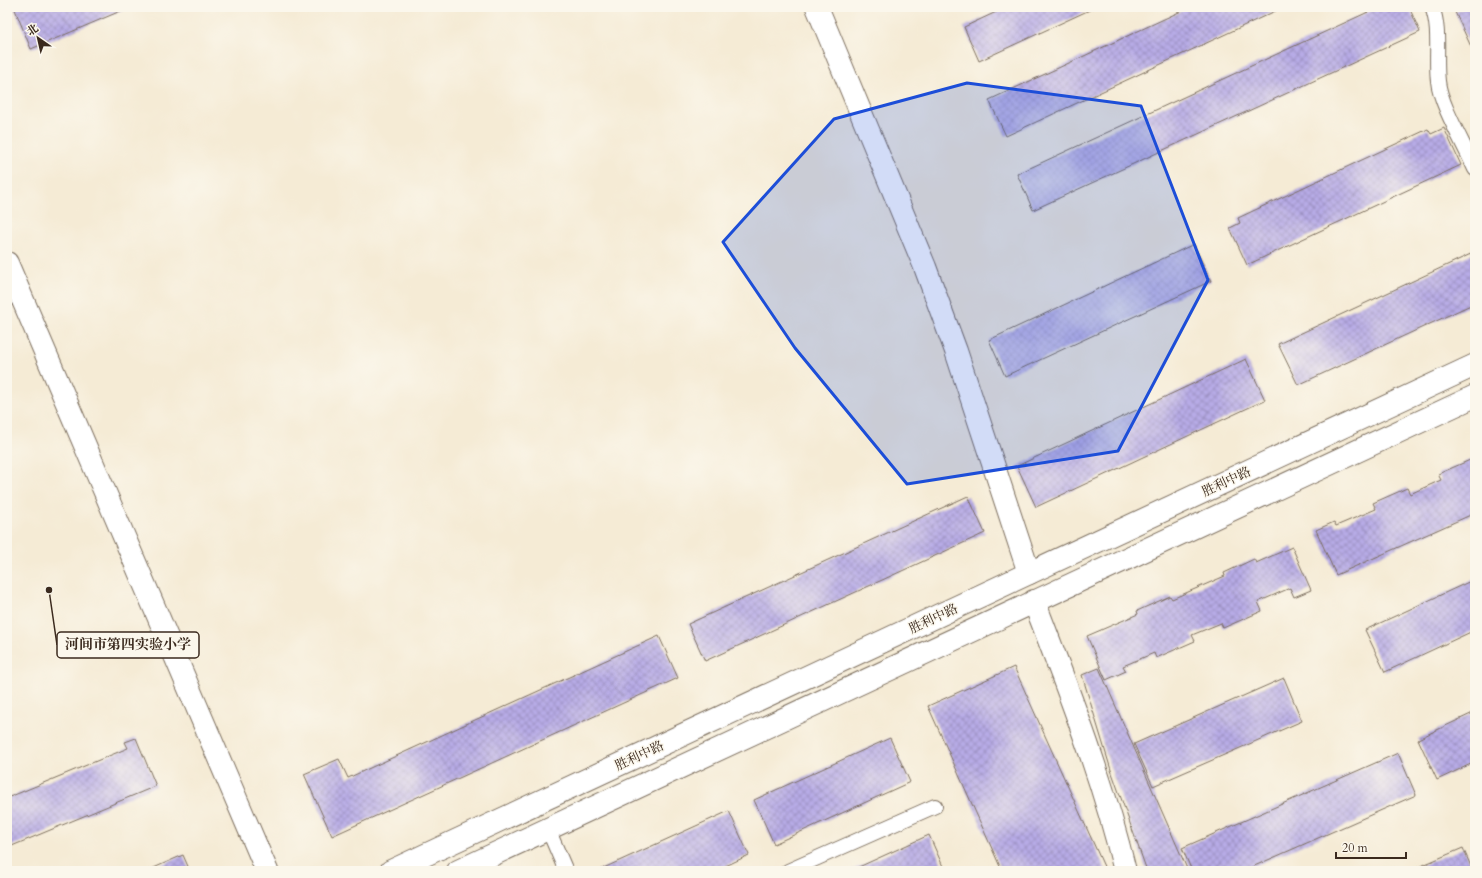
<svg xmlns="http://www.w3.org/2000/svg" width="1482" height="878" font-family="Cardo,'Noto Serif SC',serif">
<defs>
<pattern id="building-cross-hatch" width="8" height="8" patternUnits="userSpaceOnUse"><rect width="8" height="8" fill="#b7abe6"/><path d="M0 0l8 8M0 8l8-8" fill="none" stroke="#968bba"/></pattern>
</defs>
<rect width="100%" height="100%" fill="#fbf7ec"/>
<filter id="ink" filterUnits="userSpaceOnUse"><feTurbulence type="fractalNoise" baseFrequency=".025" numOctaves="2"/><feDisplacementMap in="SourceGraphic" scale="8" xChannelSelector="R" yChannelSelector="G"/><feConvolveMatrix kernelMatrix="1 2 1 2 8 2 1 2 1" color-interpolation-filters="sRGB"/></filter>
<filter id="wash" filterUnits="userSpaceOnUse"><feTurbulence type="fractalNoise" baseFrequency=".012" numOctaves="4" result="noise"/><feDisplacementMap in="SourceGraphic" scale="16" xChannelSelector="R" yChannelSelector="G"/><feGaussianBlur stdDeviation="0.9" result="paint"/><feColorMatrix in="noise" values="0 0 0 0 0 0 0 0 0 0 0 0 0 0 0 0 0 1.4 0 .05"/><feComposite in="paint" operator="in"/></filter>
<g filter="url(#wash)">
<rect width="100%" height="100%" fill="#f5ebd5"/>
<g id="blocks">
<path fill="url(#building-cross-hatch)" d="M 14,7 L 130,7 L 31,49 Z
M 1007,7 L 1096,7 L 979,61 L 964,27 Z
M 1190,7 L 1284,7 L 1006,136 L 989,100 Z
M 1379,7 L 1409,7 L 1420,32 L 1033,210 L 1017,174 Z
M 1467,7 L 1475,7 L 1474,53 L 1455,12 Z
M 1444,128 L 1461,165 L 1247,265 L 1230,228 L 1240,223 L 1238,218 L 1428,129 L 1431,134 Z
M 1194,244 L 1211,281 L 1005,376 L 989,340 Z
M 1475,252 L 1475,303 L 1298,385 L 1278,344 Z
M 1246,359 L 1265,400 L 1036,507 L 1017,466 Z
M 1470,460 L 1473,466 L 1475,465 L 1475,513 L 1336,575 L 1316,530 L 1334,522 L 1336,526 L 1376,509 L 1373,503 L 1407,488 L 1410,494 L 1441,480 L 1438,474 Z
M 968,496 L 985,533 L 705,661 L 688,624 Z
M 1292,547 L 1311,590 L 1294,597 L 1290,588 L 1258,602 L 1262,611 L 1223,628 L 1221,623 L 1192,635 L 1195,641 L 1156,658 L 1154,653 L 1123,666 L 1126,671 L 1106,680 L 1087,636 L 1138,614 L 1137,611 L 1170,596 L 1172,599 L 1225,576 L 1224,573 L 1254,559 L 1256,563 Z
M 1475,579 L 1475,630 L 1385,672 L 1365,630 Z
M 659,636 L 678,678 L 332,836 L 304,774 L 339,759 L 348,778 Z
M 1014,667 L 1106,871 L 1002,871 L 928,706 Z
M 1099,668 L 1188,871 L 1147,871 L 1111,770 L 1082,675 Z
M 1284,678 L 1302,721 L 1153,786 L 1134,744 Z
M 1475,712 L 1475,762 L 1437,780 L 1418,739 Z
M 136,738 L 156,786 L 7,848 L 7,798 L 128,748 L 125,742 Z
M 890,738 L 910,782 L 774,844 L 754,800 Z
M 1398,753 L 1416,795 L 1243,871 L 1192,871 L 1182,848 Z
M 729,811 L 749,855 L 715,871 L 597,871 Z
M 929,835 L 945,871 L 850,871 Z
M 1463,848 L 1473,871 L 1409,871 Z
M 183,855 L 190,871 L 147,871 Z"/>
</g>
</g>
<g filter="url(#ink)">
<use href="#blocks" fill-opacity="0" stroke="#7c6e5e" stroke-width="1"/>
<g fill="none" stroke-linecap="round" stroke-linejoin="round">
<g stroke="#7c6e5e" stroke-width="16">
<path id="service" d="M 1432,7 C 1441,30 1435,57 1438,81 C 1440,104 1465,146 1475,169
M 548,829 L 566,871
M 788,871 L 935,806"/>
</g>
<g stroke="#7c6e5e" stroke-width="24">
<path id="minor" d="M 817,7 L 925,267 L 956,351 L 1029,573
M 1034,601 C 1068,690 1103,779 1125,871"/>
</g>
<g stroke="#7c6e5e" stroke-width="24">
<path id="tertiary" d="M 7,263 L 267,871
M 391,871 L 1475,365
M 458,871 L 1475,396"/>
</g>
<use href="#service" stroke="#fff" stroke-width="14"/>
<use href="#minor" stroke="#fff" stroke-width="22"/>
<use href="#tertiary" stroke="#fff" stroke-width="22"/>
</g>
</g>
<path fill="#1d4ed8" fill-opacity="0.2" stroke="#1d4ed8" stroke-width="3" stroke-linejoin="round" d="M 967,83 L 1141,106 L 1208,280 L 1118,451 L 907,484 L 795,348 L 723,242 L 834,119 Z"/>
<g text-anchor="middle" stroke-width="3" stroke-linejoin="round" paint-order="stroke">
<g font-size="13" fill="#3b2a1e" stroke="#fbf7ec">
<text transform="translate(1226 481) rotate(-25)" y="5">胜利中路</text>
<text transform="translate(933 618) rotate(-25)" y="5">胜利中路</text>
<text transform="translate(639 755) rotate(-25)" y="5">胜利中路</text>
</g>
</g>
<path fill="none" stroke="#3b2a1e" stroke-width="1.5" d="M49 590L57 645"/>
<circle fill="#3b2a1e" stroke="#fbf7ec" stroke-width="1.5" cx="49" cy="590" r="4"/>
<rect fill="#fbf7ec" stroke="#3b2a1e" stroke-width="1.5" x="57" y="632" width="142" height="26" rx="4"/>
<g font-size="14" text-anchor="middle" font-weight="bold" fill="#3b2a1e">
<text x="128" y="649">河间市第四实验小学</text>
</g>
<rect width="1482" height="878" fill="none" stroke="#fbf7ec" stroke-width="24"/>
<g transform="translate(38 38) rotate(326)" stroke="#fbf7ec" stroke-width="3" paint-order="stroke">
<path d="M0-3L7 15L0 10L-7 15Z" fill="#3b2a1e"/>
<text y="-6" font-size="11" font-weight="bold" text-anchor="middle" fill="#3b2a1e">北</text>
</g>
<path d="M1336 852v6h70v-6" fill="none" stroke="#3b2a1e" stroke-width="2"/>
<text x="1342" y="852" font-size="12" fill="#3b2a1e" stroke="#fbf7ec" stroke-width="3" paint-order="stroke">20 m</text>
</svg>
